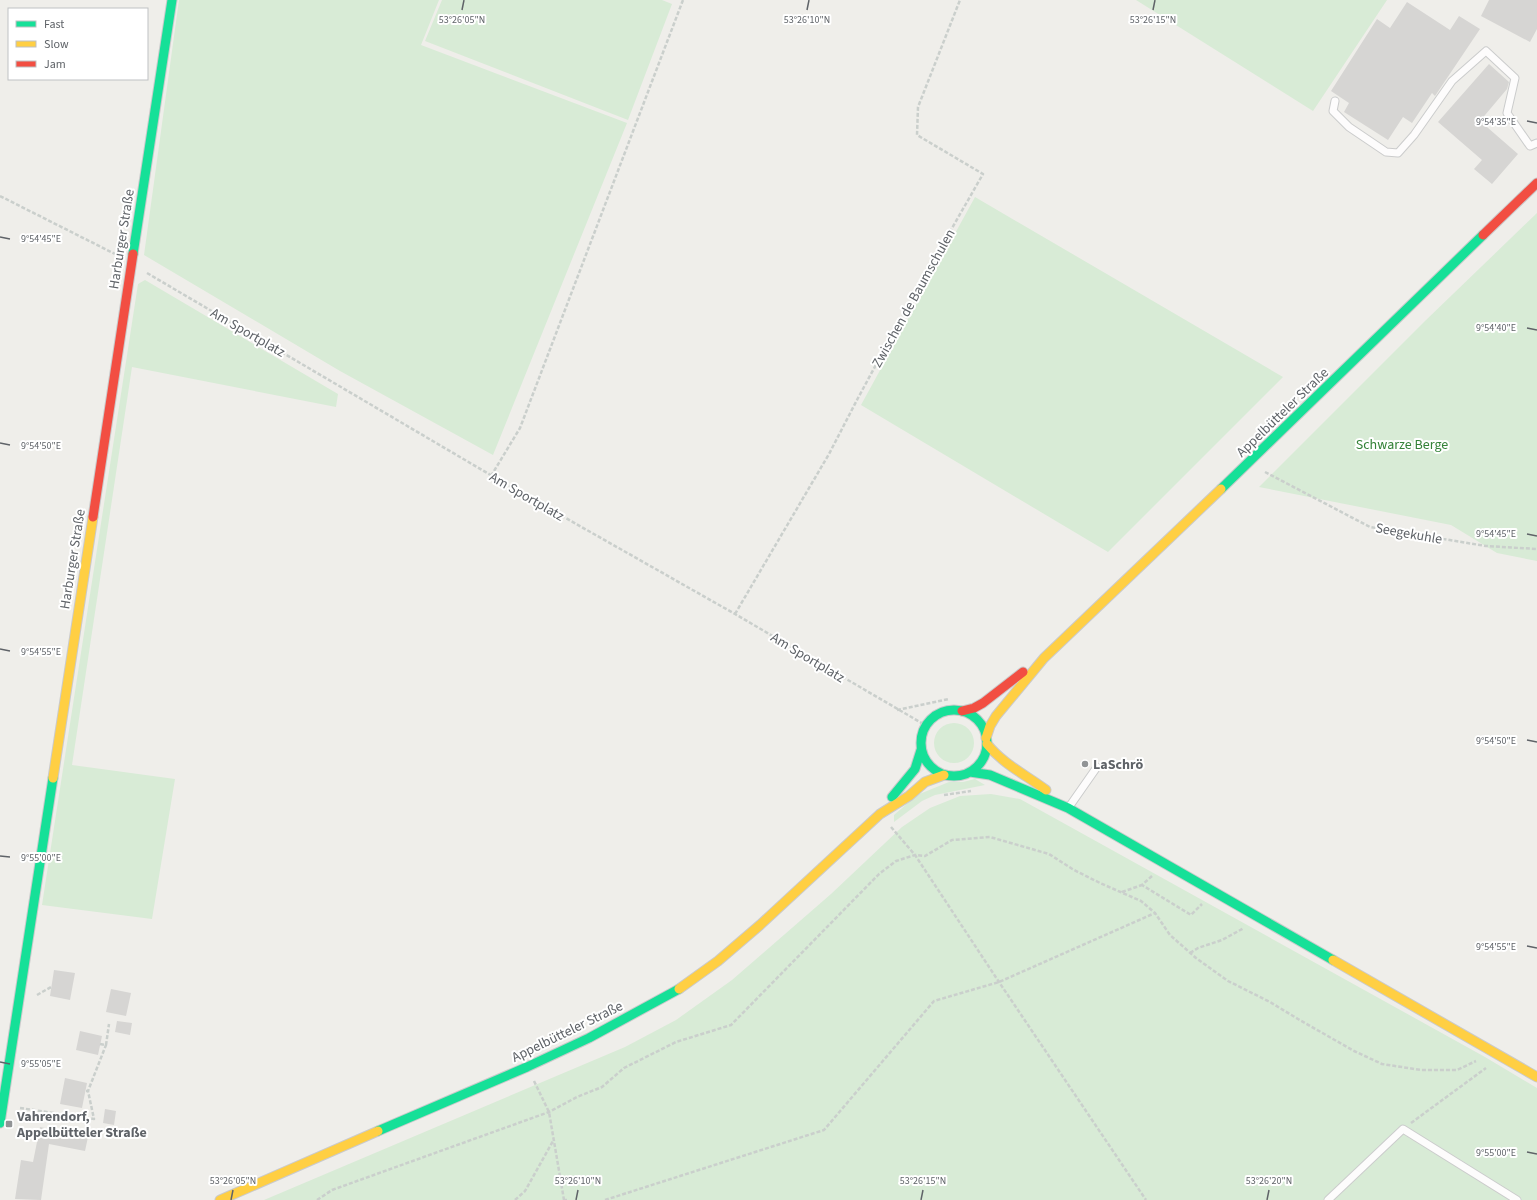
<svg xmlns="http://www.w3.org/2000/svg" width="1537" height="1200" font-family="'Source Sans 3',sans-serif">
<rect width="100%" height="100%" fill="#efeeea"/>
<path fill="#d8ebd6" d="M 179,0 L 439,0 L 421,45 L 627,123 L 493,455 L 340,371 L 144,255 Z
M 442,0 L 662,0 L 672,4 L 628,120 L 425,41 Z
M 1136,0 L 1387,0 L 1313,111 Z
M 975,197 L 1283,377 L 1108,552 L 861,405 Z
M 1537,213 L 1537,561 L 1497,553 L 1451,525 L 1259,487 L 1425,321 Z
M 145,280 L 338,394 L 336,407 L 132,367 L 72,765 L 175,779 L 152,919 L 42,905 L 138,284 Z
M934 743a20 20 0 1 1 40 0a20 20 0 1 1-40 0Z
M 975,779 L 985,785 L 935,795 L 922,801 L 894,822 L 894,815 L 917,795 L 949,782 L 963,782 Z
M 991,794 L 1020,799 L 1485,1057 L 1537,1088 L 1537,1200 L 264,1200 L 625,1047 L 676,1020 L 732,980 L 831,894 L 902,827 L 930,808 L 960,796 Z"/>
<path fill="#d6d5d3" d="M 1489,0 L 1537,0 L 1537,29 L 1530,42 L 1481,16 Z
M 1407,2 L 1450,30 L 1459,16 L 1480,29 L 1435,96 L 1432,93 L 1412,123 L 1403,117 L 1388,140 L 1344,112 L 1349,103 L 1331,91 L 1377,19 L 1390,28 Z
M 1489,64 L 1509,82 L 1507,89 L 1480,121 L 1518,154 L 1492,184 L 1474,169 L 1482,160 L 1438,122 Z
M 54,970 L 75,973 L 70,1000 L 50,996 Z
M 111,989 L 131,993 L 126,1016 L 106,1012 Z
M 117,1021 L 132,1023 L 130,1035 L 115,1032 Z
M 80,1031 L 102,1036 L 98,1055 L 76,1050 Z
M 65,1078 L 87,1083 L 82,1108 L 60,1104 Z
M 105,1109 L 116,1111 L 114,1125 L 103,1123 Z
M 40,1127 L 88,1137 L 85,1151 L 49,1144 L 41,1200 L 15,1199 L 21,1160 L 33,1162 Z"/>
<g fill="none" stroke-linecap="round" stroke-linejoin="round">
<g stroke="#cbcccc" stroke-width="9">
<path id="lane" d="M 1335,101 L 1333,111 L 1349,127 L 1386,152 L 1398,153 L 1414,135 L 1452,81 L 1486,51 L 1515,78 L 1507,113 L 1530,146 L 1537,143
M 1069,807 L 1097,767
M 1328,1200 L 1403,1129 L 1517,1200"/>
</g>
<g stroke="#cacacb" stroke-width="11">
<path id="fast" d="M 133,254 L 172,0
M 1221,489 L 1483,235
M921 743a33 33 0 1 1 66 0a33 33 0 1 1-66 0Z
M 970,772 L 990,775 L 1068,808 L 1333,960
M 892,797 L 915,769 L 921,750
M 0,1123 L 53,778
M 378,1131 L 527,1067 L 589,1038 L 679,989"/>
</g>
<g stroke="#cacacb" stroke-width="11">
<path id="slow" d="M 986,738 L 990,726 L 996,716 L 1044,658 L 1221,489
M 987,744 C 1003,764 1026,775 1046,790
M 53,778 L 93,517
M 1333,960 L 1537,1077
M 679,989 L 718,961 L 760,925 L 880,814 L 909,796 L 925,782 L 944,775
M 220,1200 L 378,1131"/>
</g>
<g stroke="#cacacb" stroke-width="11">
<path id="jam" d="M 1483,235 L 1537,183
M 93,517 L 133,254
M 962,711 L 974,708 L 983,703 L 1023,672"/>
</g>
<path stroke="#cacfcc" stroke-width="2.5" stroke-dasharray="4 2" stroke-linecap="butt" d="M 0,196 L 115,254
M 147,273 L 511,487 L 735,614 L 925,725
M 1265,472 L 1370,527 L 1486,546 L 1537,549
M 491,476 L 520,428 L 683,0
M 735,614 L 829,454 L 858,398 L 916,291 L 983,174 L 917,135 L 918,107 L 960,0
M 897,710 L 949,699
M 944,795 L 971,791
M 891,827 L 915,855 L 999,982 L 1146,1200
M 1152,876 L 1142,885 L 1191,915 L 1202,904
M 1122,892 L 1142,885
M 1190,953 L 1198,948 L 1222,940 L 1244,928
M 37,995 L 51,987
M 100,1044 L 106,1045 L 109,1024
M 534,1081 L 549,1112 L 564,1200
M 86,1091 L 88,1091 L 106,1045
M 20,1108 L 94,1119 L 88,1091
M 1411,1123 L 1486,1068
M 317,1200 L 332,1190 L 549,1112 L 577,1097 L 602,1087 L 624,1068 L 676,1042 L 731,1025 L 879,874 L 896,861 L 915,855 L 925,856 L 952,840 L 990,837 L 1049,854 L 1074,870 L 1100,883 L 1141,901 L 1155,913 L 1170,935 L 1196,958 L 1228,981 L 1270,1002 L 1298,1019 L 1354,1051 L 1382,1064 L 1421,1070 L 1457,1070 L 1476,1061
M 515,1200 L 525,1191 L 553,1141
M 563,1200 L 568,1200
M 605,1200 L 824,1130 L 934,1001 L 999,982 L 1155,913"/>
<use href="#lane" stroke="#fdfcfc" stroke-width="7"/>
<use href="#fast" stroke="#16e098" stroke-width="9"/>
<use href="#slow" stroke="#ffcf43" stroke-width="9"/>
<use href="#jam" stroke="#f24e42" stroke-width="9"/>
</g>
<path fill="none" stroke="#5f6368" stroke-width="1.5" d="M 462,10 L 464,0M 807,10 L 809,0M 1153,10 L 1155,0M 1527,121 L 1537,123M 0,237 L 10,239M 1527,328 L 1537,330M 0,443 L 10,445M 1527,534 L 1537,536M 0,649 L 10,651M 1527,740 L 1537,742M 0,856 L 10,857M 1527,946 L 1537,948M 0,1062 L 10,1064M 1527,1152 L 1537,1154M 231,1200 L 233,1190M 576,1200 L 578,1190M 921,1200 L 923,1190M 1267,1200 L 1269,1190"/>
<g fill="#919496" stroke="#fff" stroke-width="1.5">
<circle cx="1085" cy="764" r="4"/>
<rect x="5" y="1120" width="8" height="8" rx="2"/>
</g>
<g text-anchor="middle" stroke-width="4" stroke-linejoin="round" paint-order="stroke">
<g font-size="14" fill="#5f6368" stroke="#fff">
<text transform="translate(121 239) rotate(-81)" y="5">Harburger Straße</text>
<text transform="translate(913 298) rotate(-61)" y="5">Zwischen de Baumschulen</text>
<text transform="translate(248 332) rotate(30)" y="5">Am Sportplatz</text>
<text transform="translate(1282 412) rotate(-44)" y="5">Appelbütteler Straße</text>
<text transform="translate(527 496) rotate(30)" y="5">Am Sportplatz</text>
<text transform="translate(1409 533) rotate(10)" y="5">Seegekuhle</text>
<text transform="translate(72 559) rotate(-81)" y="5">Harburger Straße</text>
<text transform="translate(808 657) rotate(31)" y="5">Am Sportplatz</text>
<text transform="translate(567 1031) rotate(-26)" y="5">Appelbütteler Straße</text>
</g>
<g font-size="14" fill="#348238" stroke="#fff">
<text x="1402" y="449">Schwarze Berge</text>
</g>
<g font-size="14" font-weight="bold" fill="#5f6368" stroke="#fff" text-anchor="start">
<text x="1093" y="769">LaSchrö</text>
<text x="17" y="1121">Vahrendorf,<tspan x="17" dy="16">Appelbütteler Straße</tspan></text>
</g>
</g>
<g font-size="10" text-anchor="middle" fill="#5f6368" stroke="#fff" stroke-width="4" stroke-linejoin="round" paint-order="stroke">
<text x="462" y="23">53°26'05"N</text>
<text x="807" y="23">53°26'10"N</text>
<text x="1153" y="23">53°26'15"N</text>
<text x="1496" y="125">9°54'35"E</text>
<text x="41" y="242">9°54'45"E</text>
<text x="1496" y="331">9°54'40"E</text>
<text x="41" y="449">9°54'50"E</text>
<text x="1496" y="537">9°54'45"E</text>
<text x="41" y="655">9°54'55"E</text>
<text x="1496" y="744">9°54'50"E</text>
<text x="41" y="861">9°55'00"E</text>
<text x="1496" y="950">9°54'55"E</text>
<text x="41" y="1067">9°55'05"E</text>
<text x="1496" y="1156">9°55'00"E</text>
<text x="233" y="1184">53°26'05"N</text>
<text x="578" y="1184">53°26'10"N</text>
<text x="923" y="1184">53°26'15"N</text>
<text x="1269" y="1184">53°26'20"N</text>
</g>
<rect x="8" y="8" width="140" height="72" fill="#ffffff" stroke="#bfc1c3"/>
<rect x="16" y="21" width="20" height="6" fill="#16e098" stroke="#bfc1c3"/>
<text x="44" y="28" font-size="12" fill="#5f6368">Fast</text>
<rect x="16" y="41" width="20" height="6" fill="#ffcf43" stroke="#bfc1c3"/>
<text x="44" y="48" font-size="12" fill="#5f6368">Slow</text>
<rect x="16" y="61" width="20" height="6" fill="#f24e42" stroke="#bfc1c3"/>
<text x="44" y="68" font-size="12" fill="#5f6368">Jam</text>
</svg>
